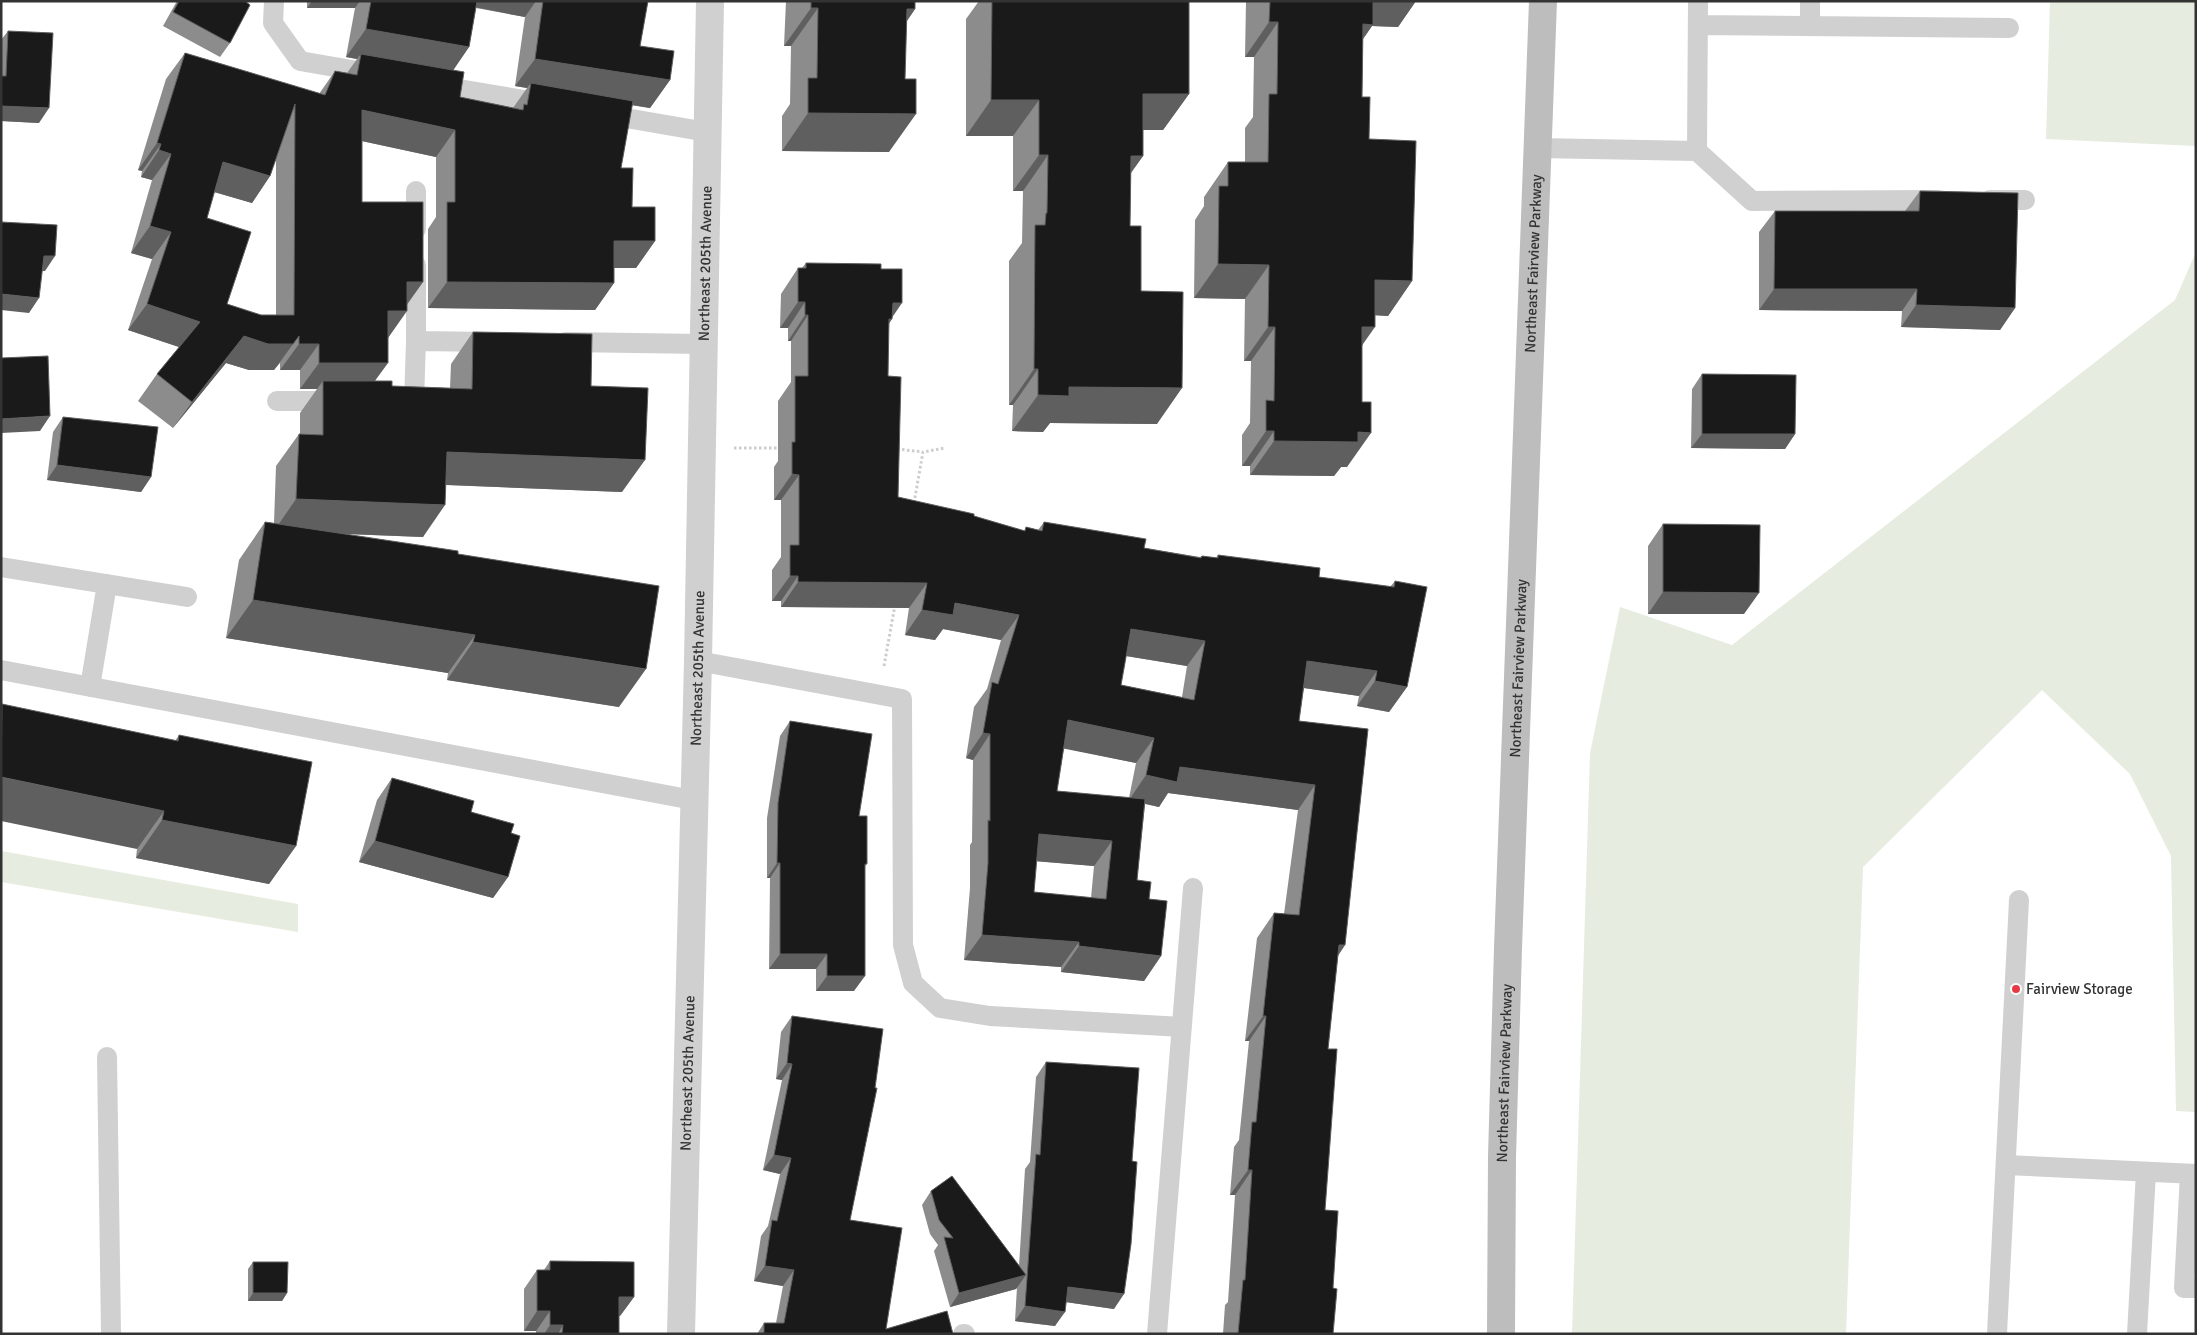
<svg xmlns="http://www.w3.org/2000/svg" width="2197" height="1335" font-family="Signika,sans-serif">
<rect width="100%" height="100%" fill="#fff"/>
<path fill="#e6ecdf" d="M 2050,1 L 2196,1 L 2196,146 L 2046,139 Z
M 2196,252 L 2196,1112 L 2176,1111 L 2171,856 L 2130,774 L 2042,690 L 1863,867 L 1846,1334 L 1572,1334 L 1590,753 L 1620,607 L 1732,645 L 2175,300 Z
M 1,851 L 298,904 L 298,932 L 1,882 Z"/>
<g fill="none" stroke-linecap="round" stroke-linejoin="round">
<path stroke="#cdcdcd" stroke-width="3" stroke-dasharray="2.5 2.5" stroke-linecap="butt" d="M 734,448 L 780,448
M 897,449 L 923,452
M 914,503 L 923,452 L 945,448
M 884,666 L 895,605"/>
<path stroke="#d0d0d0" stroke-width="20" d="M 274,1 L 273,23 L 300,61 L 375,74
M 1810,1 L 1810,26
M 1698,25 L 2009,28
M 435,85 L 547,104
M 603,114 L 707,132
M 1537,148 L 1697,151 L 1752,201 L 1939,200
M 1697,151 L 1698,1
M 1990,200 L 2025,200
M 416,229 L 416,191
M 416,265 L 416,341 L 493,342
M 565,342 L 703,344
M 277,401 L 334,401
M 401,401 L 414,401 L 416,341
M 1,567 L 187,597
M 698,661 L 902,699 L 903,945 L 913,983 L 940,1008 L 990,1016 L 1182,1027
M 1,670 L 693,800
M 90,687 L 107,584
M 107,1057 L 111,1334
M 2006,1165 L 2196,1174
M 2190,1174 L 2184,1288 L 2196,1288
M 963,1334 L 965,1334
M 1157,1334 L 1193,888
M 1997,1334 L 2019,900
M 2137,1334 L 2146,1172"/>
<path stroke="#d0d0d0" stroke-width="28" id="s1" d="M 681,1334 L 698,661 L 710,1"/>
<path stroke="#bdbdbd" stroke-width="28" id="s2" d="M 1501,1334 L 1502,1157 L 1508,948 L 1543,1"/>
</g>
<path fill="#8c8c8c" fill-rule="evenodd" d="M 177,1 L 245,1 L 230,43 L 220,57 L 163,26 Z
M 307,1 L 648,1 L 640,46 L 670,80 L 650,108 L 632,105 L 621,168 L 632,207 L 655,241 L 636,268 L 614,268 L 614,283 L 595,310 L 428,308 L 428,229 L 436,217 L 436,157 L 362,141 L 362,202 L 423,282 L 407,305 L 388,338 L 375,381 L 392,386 L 450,388 L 451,364 L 473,332 L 591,386 L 622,492 L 446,485 L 423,537 L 344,534 L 458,554 L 619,707 L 447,680 L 448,673 L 226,638 L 239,560 L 265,522 L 274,523 L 276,466 L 299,434 L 300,434 L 300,413 L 317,389 L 300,389 L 300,370 L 280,370 L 280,363 L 274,370 L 249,370 L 226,363 L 173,428 L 138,401 L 157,374 L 179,347 L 128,330 L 152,259 L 131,253 L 152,180 L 141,177 L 142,171 L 138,170 L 166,79 L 185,53 L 319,94 L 335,71 L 347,73 L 357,59 L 346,57 L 355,8 L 307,8 ZM 476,8 L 525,17 L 515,86 L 527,88 L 513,108 L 460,97 L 453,70 L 469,47 ZM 276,159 L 276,315 L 261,315 L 227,304 L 207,218 L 214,192 L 252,203 L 270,176 Z
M 786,1 L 915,1 L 915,9 L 907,21 L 889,152 L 782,151 L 782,116 L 790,104 L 791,46 L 784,46 Z
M 979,1 L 1189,1 L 1189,94 L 1163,130 L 1143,130 L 1143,156 L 1131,173 L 1130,226 L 1141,291 L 1157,424 L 1050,423 L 1043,432 L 1012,431 L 1013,405 L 1009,405 L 1009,261 L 1022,243 L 1023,191 L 1013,191 L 1013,136 L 966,136 L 966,19 Z
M 1246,1 L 1416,1 L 1398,27 L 1372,26 L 1363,39 L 1362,97 L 1369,139 L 1412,281 L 1388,316 L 1375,315 L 1362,346 L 1347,467 L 1341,467 L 1334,476 L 1250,475 L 1250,466 L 1242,466 L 1242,435 L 1250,423 L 1251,361 L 1244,361 L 1245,299 L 1194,298 L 1195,220 L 1204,206 L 1204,197 L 1228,162 L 1245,162 L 1245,128 L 1253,117 L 1254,57 L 1245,57 Z
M 8,31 L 39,123 L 1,121 L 1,40 Z
M 1920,191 L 2015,308 L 2000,330 L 1901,327 L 1902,311 L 1759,310 L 1759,232 L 1775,211 L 1905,211 Z
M 806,263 L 881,269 L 892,317 L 892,319 L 888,325 L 888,376 L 898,497 L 974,516 L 1024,531 L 1026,527 L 1038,530 L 1044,522 L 1144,548 L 1200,557 L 1202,556 L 1216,558 L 1218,555 L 1319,577 L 1390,587 L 1395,581 L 1407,687 L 1389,712 L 1357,706 L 1359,696 L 1304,688 L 1299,721 L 1368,729 L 1345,945 L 1338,956 L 1328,1049 L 1325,1210 L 1333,1288 L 1333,1334 L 1223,1334 L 1225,1305 L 1228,1302 L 1235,1195 L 1230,1195 L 1234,1147 L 1239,1140 L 1249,1041 L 1245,1041 L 1257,938 L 1274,913 L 1284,914 L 1298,810 L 1168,793 L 1159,807 L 1145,804 L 1137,880 L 1149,899 L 1161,956 L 1144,981 L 1061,972 L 1061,967 L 964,960 L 970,888 L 970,845 L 972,842 L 973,760 L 966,758 L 974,707 L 987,689 L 1001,640 L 943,629 L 935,640 L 905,635 L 909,608 L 781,607 L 781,601 L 772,601 L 772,570 L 781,557 L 781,500 L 774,500 L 774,467 L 778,461 L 778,401 L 791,382 L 791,341 L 788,341 L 788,328 L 780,328 L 781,294 L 798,268 L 802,268 ZM 1126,656 L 1187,666 L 1182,697 L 1121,685 ZM 1064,748 L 1136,763 L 1129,798 L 1057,791 ZM 1036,861 L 1094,866 L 1091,898 L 1034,892 Z
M 1702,374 L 1795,434 L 1785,449 L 1691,448 L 1692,389 Z
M 63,417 L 151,477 L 141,492 L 47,480 L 53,432 Z
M 1663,524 L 1744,614 L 1648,614 L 1648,546 Z
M 790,721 L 859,816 L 867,864 L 865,866 L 854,991 L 816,991 L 816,969 L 769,969 L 770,878 L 767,878 L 767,818 L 780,736 Z
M 179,735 L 296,846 L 269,884 L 136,858 L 137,849 L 175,741 Z
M 392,778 L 471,812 L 511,833 L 508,877 L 493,898 L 359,862 L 377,800 Z
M 792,1016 L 850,1220 L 886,1329 L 953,1334 L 757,1334 L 764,1323 L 776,1323 L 783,1286 L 754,1281 L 761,1236 L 768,1226 L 780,1174 L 763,1170 L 782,1080 L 776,1079 L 781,1032 Z
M 1046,1062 L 1114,1309 L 1066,1302 L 1055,1326 L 1015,1321 L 1017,1287 L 1016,1289 L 950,1307 L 934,1251 L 938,1245 L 930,1234 L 922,1205 L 931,1191 L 1019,1266 L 1025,1169 L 1030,1162 L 1036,1077 Z
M 550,1261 L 634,1297 L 620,1316 L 619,1316 L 619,1334 L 536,1334 L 536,1331 L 524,1331 L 524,1289 L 537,1270 L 544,1270 Z
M 253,1262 L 287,1293 L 282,1301 L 248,1301 L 248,1269 Z"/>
<path fill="#5f5f5f" d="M 312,1 L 360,1 L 355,8 L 307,8 Z
M 466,1 L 536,1 L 525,17 L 469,6 Z
M 1366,1 L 1416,1 L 1398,27 L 1372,26 L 1349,59 Z
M 811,8 L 818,8 L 791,46 L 784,46 Z
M 907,9 L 915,9 L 889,47 Z
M 1269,22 L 1278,22 L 1254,57 L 1245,57 Z
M 366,29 L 469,47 L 450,75 L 361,54 L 357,59 L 346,57 Z
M 535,59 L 670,80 L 650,108 L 530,89 L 531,83 L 527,88 L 515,86 Z
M 1143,94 L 1189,94 L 1163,130 L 1117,130 Z
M 991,100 L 1039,100 L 1013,136 L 966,136 Z
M 1,106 L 49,108 L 39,123 L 1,121 Z
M 362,110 L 455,130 L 436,157 L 343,137 Z
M 808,113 L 916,114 L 889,152 L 782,151 Z
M 157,143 L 161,144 L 142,171 L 138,170 Z
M 159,150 L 171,154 L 152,180 L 141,177 Z
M 1039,155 L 1048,155 L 1023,191 L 1013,191 Z
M 1131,156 L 1143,156 L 1117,192 Z
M 223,162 L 270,176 L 252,203 L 204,189 Z
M 150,226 L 171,232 L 152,259 L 131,253 Z
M 614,241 L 655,241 L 636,268 L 596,268 Z
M 44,256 L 55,256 L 45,271 L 34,271 Z
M 1218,264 L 1269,265 L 1245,299 L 1194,298 Z
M 1375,280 L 1412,281 L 1388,316 L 1351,314 Z
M 407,282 L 423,282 L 404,308 Z
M 447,282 L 614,283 L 595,310 L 428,308 Z
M 1774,289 L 1917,289 L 1902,311 L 1759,310 Z
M 1,294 L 39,298 L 29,313 L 1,310 Z
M 798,302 L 805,302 L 788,328 L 780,328 Z
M 893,303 L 902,303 L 891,319 L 892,319 L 875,344 Z
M 147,304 L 200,322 L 182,348 L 128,330 Z
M 1916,305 L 2015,308 L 2000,330 L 1901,327 Z
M 388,311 L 407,311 L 388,338 Z
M 805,315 L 808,315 L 791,341 L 788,341 Z
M 1268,327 L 1275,327 L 1251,361 L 1244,361 Z
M 1362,327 L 1375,327 L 1351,361 Z
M 244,336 L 299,336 L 274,370 L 249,370 L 226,363 L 173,428 L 192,402 Z
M 299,344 L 319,344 L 300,370 L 280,370 Z
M 319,363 L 388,363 L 369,389 L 323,381 L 317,389 L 300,389 Z
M 1034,369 L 1038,369 L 1013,405 L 1009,405 Z
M 1069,387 L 1182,388 L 1157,424 L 1050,423 L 1043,432 L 1012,431 L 1038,395 Z
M 50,416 L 40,431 L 1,433 L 1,419 Z
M 1266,431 L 1274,431 L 1250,466 L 1242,466 Z
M 1358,432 L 1371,433 L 1347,467 L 1341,467 L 1334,476 L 1250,475 L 1274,441 Z
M 1702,434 L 1795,434 L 1785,449 L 1691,448 Z
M 447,452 L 645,460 L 622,492 L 424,484 Z
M 57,465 L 151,477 L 141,492 L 47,480 Z
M 792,474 L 799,475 L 781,500 L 774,500 Z
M 296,499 L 445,505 L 423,537 L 274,531 Z
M 790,576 L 798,576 L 781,601 L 772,601 Z
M 798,582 L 927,583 L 909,608 L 781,607 Z
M 1663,592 L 1759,593 L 1744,614 L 1648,614 Z
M 253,600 L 475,635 L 448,673 L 226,638 Z
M 955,603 L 1019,615 L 1001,640 L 943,629 L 935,640 L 905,635 L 922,610 Z
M 1131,629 L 1205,641 L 1187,666 L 1114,654 Z
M 473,642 L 646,669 L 619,707 L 447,680 Z
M 1307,661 L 1377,671 L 1359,696 L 1290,686 Z
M 1375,681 L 1407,687 L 1389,712 L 1357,706 Z
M 1068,720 L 1154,738 L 1136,763 L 1051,746 Z
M 983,733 L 990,734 L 973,760 L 966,758 Z
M 1180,767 L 1315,785 L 1298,810 L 1168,793 L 1159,807 L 1129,800 L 1146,775 Z
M 1,777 L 164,811 L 137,849 L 1,821 Z
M 162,820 L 296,846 L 269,884 L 136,858 Z
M 1039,834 L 1112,841 L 1094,866 L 1021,860 Z
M 375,841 L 508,877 L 493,898 L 359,862 Z
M 777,863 L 780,863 L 770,878 L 767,878 Z
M 982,935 L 1079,942 L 1061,967 L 964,960 Z
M 1339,945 L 1345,945 L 1328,970 Z
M 1079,946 L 1161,956 L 1144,981 L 1061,972 Z
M 780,954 L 827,954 L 816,969 L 769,969 Z
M 827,976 L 865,976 L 854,991 L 816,991 Z
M 1263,1016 L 1266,1016 L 1249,1041 L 1245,1041 Z
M 787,1063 L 792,1064 L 782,1080 L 776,1079 Z
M 774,1155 L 791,1158 L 780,1174 L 763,1170 Z
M 1248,1170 L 1252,1170 L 1235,1195 L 1230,1195 Z
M 765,1266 L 794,1270 L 783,1286 L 754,1281 Z
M 1026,1275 L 1016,1289 L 950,1307 L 959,1293 Z
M 1068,1287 L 1124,1294 L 1114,1309 L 1058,1301 Z
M 253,1293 L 287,1293 L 282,1301 L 248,1301 Z
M 619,1297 L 634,1297 L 620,1316 L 606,1316 Z
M 1025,1306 L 1065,1312 L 1055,1326 L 1015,1321 Z
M 537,1311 L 550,1311 L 536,1331 L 524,1331 Z
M 550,1325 L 563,1325 L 558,1334 L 544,1334 Z"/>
<path fill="#1a1a1a" stroke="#5f5f5f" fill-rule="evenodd" d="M 179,1 L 245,1 L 250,5 L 230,43 L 173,12 Z
M 371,1 L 477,1 L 469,47 L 366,29 Z
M 543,1 L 648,1 L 640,46 L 674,51 L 670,80 L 535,59 Z
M 811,1 L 915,1 L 915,9 L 907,9 L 905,79 L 916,79 L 916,114 L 808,113 L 808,78 L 817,78 L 818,8 L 811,8 Z
M 992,1 L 1189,1 L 1189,94 L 1143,94 L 1143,156 L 1131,156 L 1130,226 L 1141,226 L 1141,291 L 1183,292 L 1182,388 L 1069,387 L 1069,396 L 1038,395 L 1038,369 L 1034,369 L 1035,225 L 1045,225 L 1046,213 L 1047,213 L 1048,155 L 1039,155 L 1039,100 L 991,100 Z
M 1270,1 L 1373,1 L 1373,25 L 1363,24 L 1362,97 L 1370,97 L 1369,139 L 1416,141 L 1412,281 L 1375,280 L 1375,327 L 1362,327 L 1362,402 L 1371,402 L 1371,433 L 1358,432 L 1358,442 L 1274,441 L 1274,431 L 1266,431 L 1266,400 L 1274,401 L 1275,327 L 1268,327 L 1269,265 L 1218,264 L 1219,186 L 1228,186 L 1228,162 L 1268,162 L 1269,94 L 1277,94 L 1278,22 L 1269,22 Z
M 8,31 L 53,33 L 49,108 L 1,106 L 1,76 L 6,76 Z
M 185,53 L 325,95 L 335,71 L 357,75 L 361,54 L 464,72 L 460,97 L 523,110 L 524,104 L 527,105 L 531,83 L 633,101 L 621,168 L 633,168 L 632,207 L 655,207 L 655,241 L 614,241 L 614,283 L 447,282 L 447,202 L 455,202 L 455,130 L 362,110 L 362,202 L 423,202 L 423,282 L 407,282 L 407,311 L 388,311 L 388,363 L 319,363 L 319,344 L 299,344 L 299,336 L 293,344 L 268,344 L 244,336 L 192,402 L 157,374 L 200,322 L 147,304 L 171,232 L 150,226 L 171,154 L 159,150 L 161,144 L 157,143 ZM 295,104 L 294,315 L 261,315 L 227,304 L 251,232 L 207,218 L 223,162 L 270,176 Z
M 1920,191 L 2018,193 L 2015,308 L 1916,305 L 1917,289 L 1774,289 L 1775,211 L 1919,211 Z
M 1,222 L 57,225 L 55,256 L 44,256 L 39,298 L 1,294 Z
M 806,263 L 881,264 L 881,269 L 902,269 L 902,303 L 893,303 L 892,319 L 889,319 L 888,376 L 901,377 L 898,497 L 974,514 L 974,516 L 1025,531 L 1026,527 L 1042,531 L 1044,522 L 1146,539 L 1144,548 L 1201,558 L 1202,556 L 1218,558 L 1218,555 L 1320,568 L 1319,577 L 1394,587 L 1395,581 L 1427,587 L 1407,687 L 1375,681 L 1377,671 L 1307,661 L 1299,721 L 1368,729 L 1345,945 L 1339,945 L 1328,1049 L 1337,1049 L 1325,1210 L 1338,1211 L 1333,1288 L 1337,1289 L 1333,1334 L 1238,1334 L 1243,1280 L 1245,1280 L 1252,1170 L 1248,1170 L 1252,1122 L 1256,1122 L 1266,1016 L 1263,1016 L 1274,913 L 1299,915 L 1315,785 L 1180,767 L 1177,782 L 1146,775 L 1154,738 L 1068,720 L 1057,791 L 1145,799 L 1137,880 L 1151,882 L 1149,899 L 1167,901 L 1161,956 L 1079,946 L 1079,942 L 982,935 L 988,863 L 988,820 L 990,821 L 990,734 L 983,733 L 992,682 L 998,684 L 1019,615 L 955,603 L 953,615 L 922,610 L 927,583 L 798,582 L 798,576 L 790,576 L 790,545 L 799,545 L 799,475 L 792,474 L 792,442 L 795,442 L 795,376 L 808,376 L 808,315 L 805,315 L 805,302 L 798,302 L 798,268 L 806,268 ZM 1131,629 L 1205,641 L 1194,700 L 1121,685 ZM 1039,834 L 1112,841 L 1106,899 L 1034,892 Z
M 473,332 L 592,334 L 591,386 L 648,388 L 645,460 L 447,452 L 445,505 L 296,499 L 299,434 L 323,435 L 323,381 L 392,381 L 392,386 L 472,389 Z
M 48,356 L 50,416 L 1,419 L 1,358 Z
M 1702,374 L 1796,375 L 1795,434 L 1702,434 Z
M 63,417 L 158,427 L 151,477 L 57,465 Z
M 265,522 L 458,551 L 458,554 L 659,586 L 646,669 L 473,642 L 475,635 L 253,600 Z
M 1663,524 L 1760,525 L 1759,593 L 1663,592 Z
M 2,704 L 178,741 L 179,735 L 312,762 L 296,846 L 162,820 L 164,811 L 1,777 Z
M 790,721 L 872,734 L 859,816 L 867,816 L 867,864 L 865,864 L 865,976 L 827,976 L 827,954 L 780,954 L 780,863 L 777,863 L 778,803 Z
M 392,778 L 474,801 L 471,812 L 514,824 L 511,833 L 520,836 L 508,877 L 375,841 Z
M 792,1016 L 883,1029 L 875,1088 L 877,1088 L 850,1220 L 902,1228 L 886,1329 L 947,1311 L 953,1334 L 764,1334 L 764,1323 L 784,1323 L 794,1270 L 765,1266 L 772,1220 L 777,1221 L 791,1158 L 774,1155 L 792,1064 L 787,1063 Z
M 1046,1062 L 1139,1068 L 1132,1161 L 1137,1162 L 1131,1244 L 1124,1294 L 1068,1287 L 1065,1312 L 1025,1306 L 1036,1154 L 1040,1155 Z
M 952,1176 L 1026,1275 L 959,1293 L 944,1237 L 953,1238 L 939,1220 L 931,1191 Z
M 550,1261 L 634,1262 L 634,1297 L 619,1297 L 619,1334 L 562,1334 L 563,1325 L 550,1325 L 550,1311 L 537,1311 L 537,1270 L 550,1270 Z
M 253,1262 L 288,1262 L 287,1293 L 253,1293 Z"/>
<circle fill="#e63946" stroke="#fff" stroke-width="2" cx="2016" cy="989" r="5"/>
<g text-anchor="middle" stroke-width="5" stroke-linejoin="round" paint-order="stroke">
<g font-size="15" fill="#333" stroke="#fff">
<text dy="5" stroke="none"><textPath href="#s1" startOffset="1071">Northeast 205th Avenue</textPath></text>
<text dy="5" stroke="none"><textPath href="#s2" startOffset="1071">Northeast Fairview Parkway</textPath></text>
<text dy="5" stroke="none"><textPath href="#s2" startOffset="666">Northeast Fairview Parkway</textPath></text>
<text dy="5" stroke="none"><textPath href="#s1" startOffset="666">Northeast 205th Avenue</textPath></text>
<text dy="5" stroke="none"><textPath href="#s1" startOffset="261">Northeast 205th Avenue</textPath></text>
<text dy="5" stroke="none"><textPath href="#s2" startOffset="261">Northeast Fairview Parkway</textPath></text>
</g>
<g font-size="15" fill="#333" stroke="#fff" text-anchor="start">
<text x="2026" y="994">Fairview Storage</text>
</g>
</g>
<rect width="2197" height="1335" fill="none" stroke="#333333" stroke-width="5"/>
</svg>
